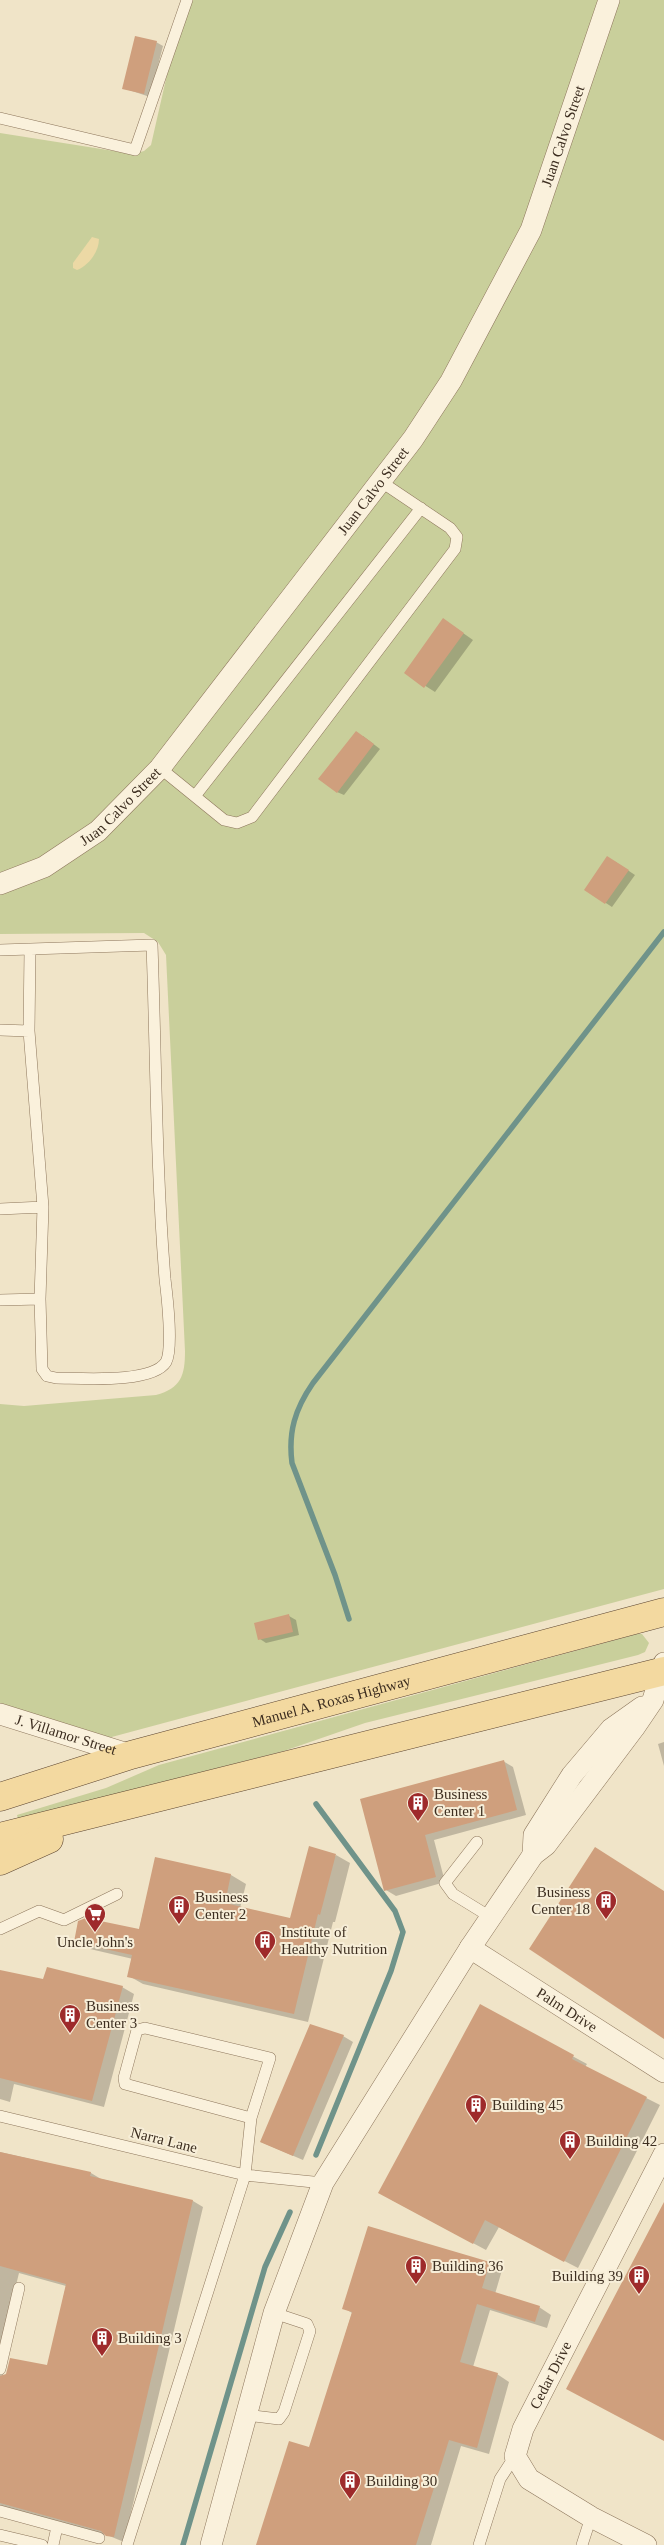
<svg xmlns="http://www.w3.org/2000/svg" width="664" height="2545" font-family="'Times New Roman',serif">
<rect width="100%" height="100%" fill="#f0e4c8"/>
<path fill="#c9cf9b" d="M 184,0 L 664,0 L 664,1589 L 108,1738 L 0,1706 L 0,1404 L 24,1406 L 156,1395 C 181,1388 185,1376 185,1351 L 166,955 L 158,942 L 144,933 L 0,934 L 0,133 L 133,154 L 144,151 L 151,145 Z
M 637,1634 L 642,1634 L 649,1643 L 645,1652 L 638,1655 L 365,1723 L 284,1751 L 18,1819 L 17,1815 L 106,1788 L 159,1765 Z"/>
<path fill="#ecd9a5" d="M 92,237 L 99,239 C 99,252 88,266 77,270 L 73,268 L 73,263 Z"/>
<path fill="#0003" d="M 156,42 L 163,46 L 150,97 L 123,88 Z
M 453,626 L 473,640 L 435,692 L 405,673 Z
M 363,736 L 380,749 L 344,795 L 337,792 Z
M 614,861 L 635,875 L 612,907 L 586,890 Z
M 289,1616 L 296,1620 L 299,1635 L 266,1643 L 260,1639 Z
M 664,1742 L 664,1766 L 658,1744 Z
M 503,1761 L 513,1767 L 526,1815 L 434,1840 L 445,1882 L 396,1896 L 386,1890 L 362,1800 Z
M 336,1855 L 350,1863 L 335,1922 L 333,1922 L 308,2022 L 143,1984 L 129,1976 L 133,1959 L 90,1949 L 75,1941 L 139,1930 L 156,1858 L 231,1875 L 246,1884 L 240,1908 L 291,1919 Z
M 0,1971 L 44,1981 L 122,1987 L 134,1994 L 104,2107 L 14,2084 L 10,2102 L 0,2099 Z
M 480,2006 L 587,2064 L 585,2067 L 660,2105 L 578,2268 L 499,2227 L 486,2250 L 392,2200 Z
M 343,2036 L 353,2042 L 303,2160 L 261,2142 Z
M 0,2152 L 91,2173 L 101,2179 L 193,2201 L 203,2207 L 124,2542 L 107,2535 L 0,2506 L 0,2359 L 5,2362 L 3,2376 L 48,2366 L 66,2286 L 19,2273 L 0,2351 Z
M 489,2263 L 502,2270 L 495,2294 L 539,2307 L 551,2315 L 547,2328 L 490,2310 L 473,2367 L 497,2374 L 509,2382 L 489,2454 L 461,2446 L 431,2545 L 259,2545 L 310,2449 L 352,2313 L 344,2308 Z"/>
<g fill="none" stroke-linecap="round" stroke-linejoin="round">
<path stroke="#6f938a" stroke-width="5.5" d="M 349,1619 L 335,1575 L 292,1463 C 288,1432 295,1409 313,1383 L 664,932
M 316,1804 L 395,1911 L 403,1932 L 391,1971 L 316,2155
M 183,2545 L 265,2267 L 290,2212"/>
</g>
<path fill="#cf9f7d" d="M 135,36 L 157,41 L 144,94 L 122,89 Z
M 443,618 L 464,633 L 424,688 L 404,673 Z
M 356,731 L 374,744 L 337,793 L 318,779 Z
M 607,856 L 629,870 L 605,904 L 584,890 Z
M 289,1614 L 293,1632 L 258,1640 L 254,1623 Z
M 504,1760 L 517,1810 L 425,1835 L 436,1877 L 384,1891 L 360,1799 Z
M 309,1846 L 336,1854 L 320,1915 L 318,1914 L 294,2014 L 127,1977 L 132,1955 L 74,1942 L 78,1921 L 86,1918 L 139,1929 L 155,1857 L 231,1874 L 225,1903 L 290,1918 Z
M 595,1847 L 664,1891 L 664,2039 L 529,1949 Z
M 47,1967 L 123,1986 L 92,2101 L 0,2078 L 0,1970 L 43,1979 Z
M 480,2004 L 574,2055 L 572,2059 L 647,2097 L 564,2262 L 485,2220 L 473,2244 L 378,2193 Z
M 310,2024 L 344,2035 L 293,2156 L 260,2142 Z
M 0,2152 L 91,2172 L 90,2176 L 193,2200 L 114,2537 L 106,2536 L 101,2531 L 0,2503 L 0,2376 L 6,2374 L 10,2358 L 47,2365 L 66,2284 L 0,2266 Z
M 664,2202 L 664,2441 L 566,2389 Z
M 368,2226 L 490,2262 L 482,2288 L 540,2306 L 535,2322 L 477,2304 L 460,2362 L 498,2373 L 477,2448 L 449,2440 L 416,2545 L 256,2545 L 289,2441 L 309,2447 L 352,2312 L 342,2309 Z"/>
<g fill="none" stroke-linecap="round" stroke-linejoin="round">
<g stroke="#8d765c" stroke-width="12">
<path id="lane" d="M 0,118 L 135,150 L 187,0
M 160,768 L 224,820 L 237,823 L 252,817 L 455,549 L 457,537 L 450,528 L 380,481
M 195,796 L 421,508
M 0,950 L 152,945 C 156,1056 156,1168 165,1279 C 167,1295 173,1349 166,1362 C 152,1384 80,1378 56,1378 L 47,1376 L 42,1369 L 40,1299
M 0,1030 L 29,1031
M 0,1209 L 43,1207
M 0,1300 L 40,1299 L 43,1207 L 29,1031 L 30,951
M 477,1842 L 445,1883 L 453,1894 L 492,1918
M 0,1929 L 39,1911 L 64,1920 L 117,1894
M 0,2116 L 245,2175 L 323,2183
M 0,2369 L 19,2288
M 245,2415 L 279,2419 L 284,2412 L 310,2331 L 307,2324 L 274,2313
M 0,2511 L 99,2538
M 0,2535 L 42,2545
M 53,2545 L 57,2527
M 127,2545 L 245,2175 L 251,2118 L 270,2058 L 145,2028 L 137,2030 L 124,2078 L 125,2084 L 251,2118
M 479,2545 L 500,2479 L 515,2456
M 582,2545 L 591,2517"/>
</g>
<g stroke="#8d765c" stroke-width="22">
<g id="street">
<path id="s1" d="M 0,884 L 44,867 L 98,831 L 160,768 L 413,439 L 451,381 L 531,230 L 609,0"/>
<path id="s2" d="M 0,1714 L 131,1755"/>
<path d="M 533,1855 L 534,1835 L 572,1775 L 611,1729 L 642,1707"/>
<path id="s3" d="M 470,1948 L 664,2072"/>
<path d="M 211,2545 L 274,2313 L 323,2183 L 470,1948 L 533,1855 L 546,1845 L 634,1728 L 653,1700 L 664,1663"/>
<path id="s4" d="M 646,2545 L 591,2517 L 529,2479 L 515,2456 L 523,2429 L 664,2154"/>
</g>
</g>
<g stroke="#5b4430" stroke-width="29">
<g id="primary">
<path id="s5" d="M 0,1797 L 131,1755 L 664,1612"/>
<path d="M 0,1837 L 664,1671"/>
<path d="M 0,1861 L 49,1839"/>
</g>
</g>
<use href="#lane" stroke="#faf1dc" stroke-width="11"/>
<use href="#street" stroke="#faf1dc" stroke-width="21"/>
<use href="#primary" stroke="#f3d9a0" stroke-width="28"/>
</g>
<defs>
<g id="building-pin" transform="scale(1.125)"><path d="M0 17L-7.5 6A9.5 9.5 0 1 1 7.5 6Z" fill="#9e2a2b" stroke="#f7eed8"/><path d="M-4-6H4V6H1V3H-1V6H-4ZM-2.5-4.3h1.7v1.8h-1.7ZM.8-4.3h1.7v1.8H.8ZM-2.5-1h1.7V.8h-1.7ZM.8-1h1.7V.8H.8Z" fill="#fff"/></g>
<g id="supermarket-pin" transform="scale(1.125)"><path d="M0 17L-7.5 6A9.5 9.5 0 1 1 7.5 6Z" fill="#9e2a2b" stroke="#f7eed8"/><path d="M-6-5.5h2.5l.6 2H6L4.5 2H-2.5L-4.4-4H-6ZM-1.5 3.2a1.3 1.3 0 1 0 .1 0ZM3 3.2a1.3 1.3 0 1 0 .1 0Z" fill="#fff"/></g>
</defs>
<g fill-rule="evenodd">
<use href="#building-pin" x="418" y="1803"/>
<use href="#building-pin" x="606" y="1901"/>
<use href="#building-pin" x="179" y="1906"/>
<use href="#supermarket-pin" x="95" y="1914"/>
<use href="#building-pin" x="265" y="1941"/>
<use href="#building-pin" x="70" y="2015"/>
<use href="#building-pin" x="476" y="2105"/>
<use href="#building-pin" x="570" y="2141"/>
<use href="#building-pin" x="416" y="2266"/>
<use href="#building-pin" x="639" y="2276"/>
<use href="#building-pin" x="102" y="2338"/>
<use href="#building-pin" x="350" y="2481"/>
</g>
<g text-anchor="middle" stroke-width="4" stroke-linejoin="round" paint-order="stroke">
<g font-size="15" fill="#3d2e20" stroke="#f7eed8">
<text dy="5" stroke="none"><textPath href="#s1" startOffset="955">Juan Calvo Street</textPath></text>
<text dy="5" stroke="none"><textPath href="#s1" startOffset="550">Juan Calvo Street</textPath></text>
<text dy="5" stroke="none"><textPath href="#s1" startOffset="145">Juan Calvo Street</textPath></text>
<text dy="5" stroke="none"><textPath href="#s5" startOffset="345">Manuel A. Roxas Highway</textPath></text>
<text dy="5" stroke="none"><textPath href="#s2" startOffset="69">J. Villamor Street</textPath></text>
<text dy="5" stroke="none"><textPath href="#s3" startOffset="115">Palm Drive</textPath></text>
<text transform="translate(164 2140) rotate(14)" y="5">Narra Lane</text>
<text dy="5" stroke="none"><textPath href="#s4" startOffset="250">Cedar Drive</textPath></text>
</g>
<g font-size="15" fill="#3d2e20" stroke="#f7eed8" text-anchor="start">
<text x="434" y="1799">Business<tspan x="434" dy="17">Center 1</tspan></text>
<text x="590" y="1897" text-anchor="end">Business<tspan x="590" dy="17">Center 18</tspan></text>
<text x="195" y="1902">Business<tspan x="195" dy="17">Center 2</tspan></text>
<text x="281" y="1937">Institute of<tspan x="281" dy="17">Healthy Nutrition</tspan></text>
<text x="95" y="1947" text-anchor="middle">Uncle John's</text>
<text x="86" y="2011">Business<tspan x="86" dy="17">Center 3</tspan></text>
<text x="492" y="2110">Building 45</text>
<text x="586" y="2146">Building 42</text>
<text x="432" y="2271">Building 36</text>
<text x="623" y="2281" text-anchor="end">Building 39</text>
<text x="118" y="2343">Building 3</text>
<text x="366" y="2486">Building 30</text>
</g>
</g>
</svg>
